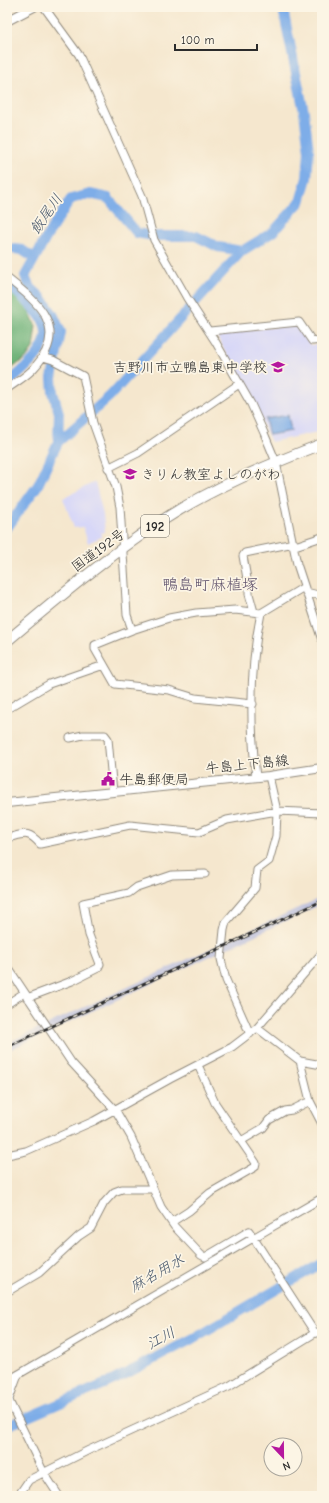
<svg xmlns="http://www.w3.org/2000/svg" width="329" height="1503" font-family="'Comic Neue','Klee One',sans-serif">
<rect width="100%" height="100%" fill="#fcf5e5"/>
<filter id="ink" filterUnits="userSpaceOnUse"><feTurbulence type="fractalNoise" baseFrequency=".025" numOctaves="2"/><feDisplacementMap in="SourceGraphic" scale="8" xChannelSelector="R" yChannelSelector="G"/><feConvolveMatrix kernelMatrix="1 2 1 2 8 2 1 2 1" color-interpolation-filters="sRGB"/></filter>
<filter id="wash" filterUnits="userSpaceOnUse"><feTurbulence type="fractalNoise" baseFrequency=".012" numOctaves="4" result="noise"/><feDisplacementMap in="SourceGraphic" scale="16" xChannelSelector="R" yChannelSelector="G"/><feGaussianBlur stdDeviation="0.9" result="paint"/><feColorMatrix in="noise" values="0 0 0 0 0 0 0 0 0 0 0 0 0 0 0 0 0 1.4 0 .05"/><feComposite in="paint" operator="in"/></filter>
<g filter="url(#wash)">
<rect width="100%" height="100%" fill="#f5e7ce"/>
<path fill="#d7d7f8" d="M 296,325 L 302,331 L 310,345 L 322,344 L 322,431 L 271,442 L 246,389 L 215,333 Z
M 95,482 L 103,514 L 105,532 L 101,533 L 101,537 L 88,543 L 83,527 L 74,528 L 63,498 Z"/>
<path fill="#bfc2dd" d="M 322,897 L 322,904 L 7,1051 L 7,1043 Z"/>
<path fill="#69b075" stroke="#4a6e50" d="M 7,289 L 28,308 L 36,326 L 33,348 L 26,358 L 7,372 Z"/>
<path fill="#7eade8" stroke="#546c8a" d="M 288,415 L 291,431 L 269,435 L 265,419 Z"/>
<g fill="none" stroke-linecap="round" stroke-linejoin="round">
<path stroke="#7eade8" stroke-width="10" d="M 7,248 L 22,250 L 34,258
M 7,283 C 19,295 33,305 42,319 C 58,344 23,370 7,384
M 58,442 L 110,396 L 242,251 L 273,232 L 300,202 L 307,178 L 309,151 L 304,112 L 284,14 L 285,7
M 7,528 L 38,485 L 58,442 L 59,413 L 53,392 L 52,378 L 61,332 L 53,314 L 42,298 L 30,287 L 25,276 L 50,231 L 71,199 L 90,194 L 108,198 L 137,233 L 153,236 L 196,236 L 218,247 L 242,251
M 7,1426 L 114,1380 L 192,1339 L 322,1263"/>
</g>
</g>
<g filter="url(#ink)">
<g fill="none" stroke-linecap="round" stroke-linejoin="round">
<g stroke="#90897c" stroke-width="9">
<path id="minor" d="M 44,7 L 79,55 L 88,75 L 142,196 L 154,240 L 187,298 L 215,341 L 251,404 L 264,433 L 276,462 L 297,564 L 322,640
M 7,278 C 39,303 70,329 34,368 C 27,376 16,382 7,389
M 210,331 L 299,322 L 312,341 L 322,340
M 43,357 L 53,360 L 83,376 L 93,423 L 116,487 L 120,507 L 127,615 L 132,630 L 169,618 L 196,613 L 235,610 L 261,613 L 304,587
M 108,468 L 138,453 L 239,384
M 295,546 L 322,537
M 306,592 L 322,596
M 254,612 L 249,594 L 249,590 L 243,556 L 245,553 L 294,543
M 132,630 L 95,645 L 95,649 L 115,684 L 169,690 L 195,698 L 253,704
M 7,709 L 49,684 L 104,665
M 70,738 L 83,735 L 105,735 L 108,739 L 113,792
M 256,777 C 250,724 250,665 261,613
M 7,838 C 24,834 28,830 40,844 L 130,825 L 199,832 L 227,820 L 277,811 L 322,813
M 7,966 L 71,1062 L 116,1111 L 131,1137 L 161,1207 L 174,1226 L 201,1255 L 205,1257 L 249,1231 L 315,1333
M 27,998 L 72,981 L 98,968 L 100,964 L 89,935 L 83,903 L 129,893 L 137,887 L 172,875 L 205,874
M 7,1004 L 24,993
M 257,1028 L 300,1061 L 322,1065
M 250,1034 L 226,980 L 221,959 L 224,930 L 226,922 L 255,888 L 257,870 L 269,861 L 276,836 L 277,811 L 269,776
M 300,1061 L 310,1101 L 322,1124
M 241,1141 L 263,1128 L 269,1120 L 285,1111 L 292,1110 L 310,1101
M 7,1155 L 26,1151 L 94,1121 L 170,1079 L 232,1047 L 257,1028 L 322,953
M 172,1222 L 189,1211 L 210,1193 L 255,1167 L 256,1163 L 215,1103 L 198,1065
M 7,1292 L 39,1273 L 79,1236 L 91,1228 L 104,1203 L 114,1192 L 122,1189 L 153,1189
M 18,1375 L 9,1399 L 10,1403 L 44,1473 L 59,1496
M 7,1381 L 322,1198
M 18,1496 L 29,1480 L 89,1450 L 229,1386 L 315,1333 L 322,1333"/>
</g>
<g stroke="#90897c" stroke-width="10">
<path id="major" d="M 7,21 L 34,7
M 7,803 L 269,776 L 322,768"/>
</g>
<g stroke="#90897c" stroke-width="12">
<path id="highway" d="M 7,641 C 58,598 108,556 163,520 C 212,488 268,465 322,444"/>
</g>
<use href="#minor" stroke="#fff" stroke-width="7"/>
<use href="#major" stroke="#fff" stroke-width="8"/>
<use href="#highway" stroke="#fff" stroke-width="10"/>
<g stroke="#2b2b2b" stroke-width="3">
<path id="rail" d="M 7,1047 L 322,901"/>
</g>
<use href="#rail" stroke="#fcf5e5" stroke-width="1.5" stroke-dasharray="4.5" stroke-linecap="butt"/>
</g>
</g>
<defs>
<g id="school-bare" transform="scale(1.08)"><path d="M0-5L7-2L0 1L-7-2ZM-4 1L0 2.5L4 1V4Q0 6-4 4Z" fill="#b5179e" stroke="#fcf5e5" stroke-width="2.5" paint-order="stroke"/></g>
<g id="civic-bare" transform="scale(1.08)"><path d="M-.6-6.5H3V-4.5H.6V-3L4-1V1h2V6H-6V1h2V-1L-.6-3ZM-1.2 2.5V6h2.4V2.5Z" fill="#b5179e" stroke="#fcf5e5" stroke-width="2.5" paint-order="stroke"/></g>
</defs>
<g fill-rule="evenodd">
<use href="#school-bare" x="278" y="367"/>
<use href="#school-bare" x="130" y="474"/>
<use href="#civic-bare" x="108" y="779"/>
</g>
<g text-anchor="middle" stroke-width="3.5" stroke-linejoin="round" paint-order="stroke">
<rect fill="#fcf5e5" stroke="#6a6863" stroke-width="1" x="141" y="515" width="28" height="22" rx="3"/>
<g font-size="13" font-weight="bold" fill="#2b2b2b">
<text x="155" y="531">192</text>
</g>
<g font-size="14" fill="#2b2b2b" stroke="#fcf5e5" text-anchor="start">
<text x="267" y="372" text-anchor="end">吉野川市立鴨島東中学校</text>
<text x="141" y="479">きりん教室よしのがわ</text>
<text x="119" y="784">牛島郵便局</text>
</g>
<g font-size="14" fill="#2b2b2b" stroke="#fcf5e5">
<text transform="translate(98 550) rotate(-36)" y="5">国道192号</text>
<text transform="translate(247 764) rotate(-6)" y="5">牛島上下島線</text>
</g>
<g font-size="15" font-style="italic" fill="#48586d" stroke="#fcf5e5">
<text transform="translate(46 214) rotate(-55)" y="5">飯尾川</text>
<text transform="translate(157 1273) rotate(-30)" y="5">麻名用水</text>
<text transform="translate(161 1338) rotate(-28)" y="5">江川</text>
</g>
<g font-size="16" fill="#61546d" stroke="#fcf5e5">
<text x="210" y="590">鴨島町麻植塚</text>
</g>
</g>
<rect width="329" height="1503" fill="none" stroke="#fcf5e5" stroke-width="24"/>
<g transform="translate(283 1457) rotate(158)"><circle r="19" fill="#fcf5e5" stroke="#a8a49b"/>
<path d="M0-3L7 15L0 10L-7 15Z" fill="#b5179e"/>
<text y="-6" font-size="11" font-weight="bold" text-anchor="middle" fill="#2b2b2b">N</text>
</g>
<path d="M175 44v6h82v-6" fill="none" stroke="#2b2b2b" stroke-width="2"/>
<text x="181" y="44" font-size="12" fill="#2b2b2b" stroke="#fcf5e5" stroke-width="3" paint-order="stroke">100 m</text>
</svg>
